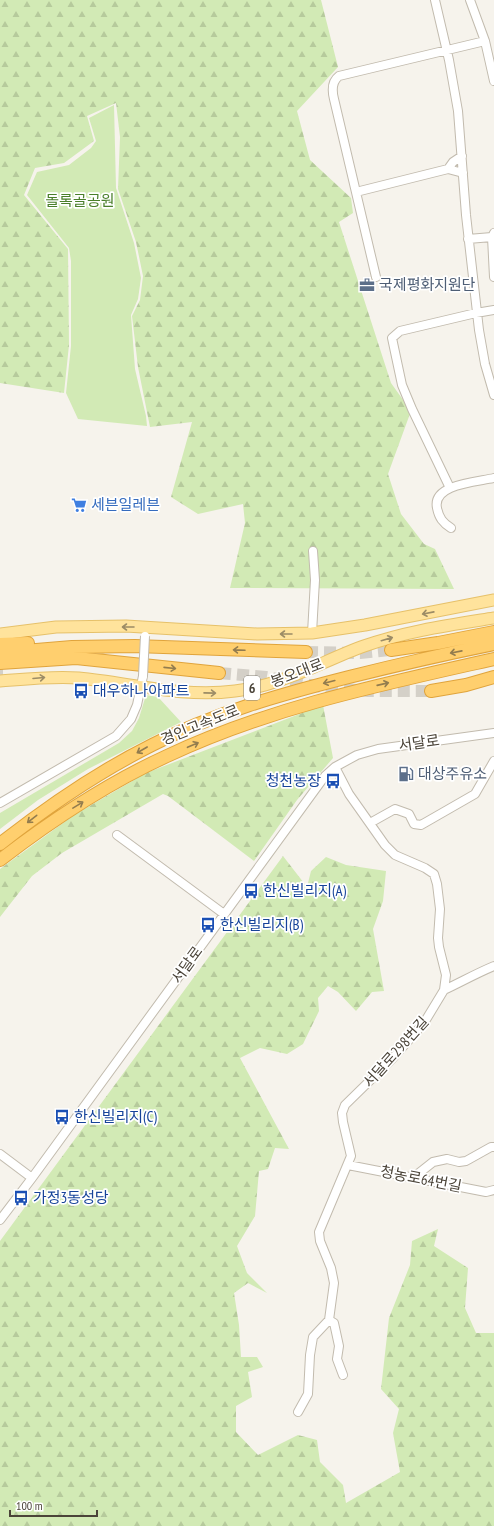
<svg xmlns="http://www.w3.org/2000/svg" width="494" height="1526" font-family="'PT Sans Narrow','Noto Sans KR',sans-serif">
<defs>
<pattern id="forest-firs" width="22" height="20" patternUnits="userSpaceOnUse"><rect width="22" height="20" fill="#d2eab5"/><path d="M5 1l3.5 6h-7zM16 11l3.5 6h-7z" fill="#b6ca9c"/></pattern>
</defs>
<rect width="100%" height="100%" fill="#f6f3ec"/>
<path fill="#d2eab5" d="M 114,105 L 116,188 L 134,243 L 141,278 L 138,299 L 131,315 L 135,369 L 146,416 L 147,426 L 78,419 L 66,393 L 71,346 L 71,261 L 69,248 L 27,195 L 37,172 L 69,165 L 91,148 L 96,141 L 89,118 Z
M 146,695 L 158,697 L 181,722 L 88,769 L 38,800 L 0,829 L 0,813 L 119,743 L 132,731 L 139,718 Z"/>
<path fill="url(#forest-firs)" d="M 0,0 L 321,0 L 338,67 L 297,111 L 310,160 L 351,198 L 353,213 L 339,222 L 391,383 L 411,411 L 388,474 L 401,514 L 424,544 L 435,549 L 454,589 L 230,588 L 245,523 L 243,504 L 198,514 L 171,497 L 192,422 L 150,427 L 138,367 L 132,316 L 140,300 L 143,276 L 136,242 L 118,189 L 120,137 L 116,103 L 87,116 L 94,141 L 64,163 L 35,168 L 24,195 L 68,249 L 69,345 L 64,393 L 0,383 Z
M 323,705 L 333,758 L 297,800 L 254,861 L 168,796 L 163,794 L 62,853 L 32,876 L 0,917 L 0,869 L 74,815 L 146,773 Z
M 283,856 L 307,887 L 311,871 L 326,857 L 346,865 L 386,871 L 383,901 L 373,929 L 384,991 L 372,992 L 356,1011 L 338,992 L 328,986 L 318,998 L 319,1011 L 303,1044 L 287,1054 L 260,1048 L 240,1058 L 289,1149 L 275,1148 L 268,1169 L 259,1171 L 255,1216 L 237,1246 L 247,1273 L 267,1293 L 248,1283 L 234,1293 L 239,1325 L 241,1357 L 257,1357 L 263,1367 L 248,1372 L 252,1397 L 236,1406 L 236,1432 L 258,1455 L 298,1435 L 317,1440 L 320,1462 L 343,1485 L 346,1503 L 400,1472 L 393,1433 L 399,1409 L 381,1389 L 389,1318 L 410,1265 L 412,1241 L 438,1229 L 434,1246 L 468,1268 L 465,1308 L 476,1333 L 494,1333 L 494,1526 L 0,1526 L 0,1241 Z"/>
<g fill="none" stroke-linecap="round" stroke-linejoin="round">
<path stroke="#d4d0c8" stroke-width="12" stroke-dasharray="12 6" stroke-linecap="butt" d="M 306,652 L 360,653 L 391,650
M 0,671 L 3,671
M 219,673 L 266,677 L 315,686 L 368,691 L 431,691"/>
<g stroke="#c2bbae" stroke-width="10">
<path id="minor" d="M 435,0 L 449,60 L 458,111 L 466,215 L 479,330 L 485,364 L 494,395
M 470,0 L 485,41 L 494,81
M 448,169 L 453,162 L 462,156
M 356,192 L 448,169 L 463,173
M 494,233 L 492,237 L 494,277
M 468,239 L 492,237
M 376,277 L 334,99 C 332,91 331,82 339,76 L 485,41
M 450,488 L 412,409 L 402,385 L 392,338 L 400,331 L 476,313 L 494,310
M 451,528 C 443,523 439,518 437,508 C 432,484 477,482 494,478
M 312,633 L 315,580 L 313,551
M 0,803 L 116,736 L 131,719 L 137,705 L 143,676
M 370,823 L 395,809 L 409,814 L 414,824 L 421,825 L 475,794 L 494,761
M 117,835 L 224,914
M 444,990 C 461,982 477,973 494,966
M 0,1154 L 32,1178
M 348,1165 L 486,1192 L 494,1190
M 414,1177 L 433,1162 L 447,1159 L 459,1162 L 466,1161 L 491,1147 L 494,1147
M 0,1220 L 32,1178 L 325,776 L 335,767 L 357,755 L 378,749 L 494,733
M 329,1320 L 334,1323 L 339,1346 L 337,1359 L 343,1375
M 298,1412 L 308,1394 L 310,1355 L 313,1337 L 329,1320 L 334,1283 L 331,1268 L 320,1241 L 319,1232 L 351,1156 L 343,1122 L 342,1113 L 345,1105 L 392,1059 L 424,1023 L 444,990 L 446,975 L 439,947 L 438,938 L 440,909 L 437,884 L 434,874 L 425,868 L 395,855 L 385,845 L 349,794 L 335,767"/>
</g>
<g stroke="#e6c16a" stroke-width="13">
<path id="major" d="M 0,634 L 56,627 L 126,626 L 257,634 L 312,633 L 365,625 L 494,600
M 0,681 C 26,679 52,676 79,678 C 131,683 182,698 235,691 C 262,688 289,678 314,667 C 330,660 347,652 364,646 C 406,631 450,625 494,618"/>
</g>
<g stroke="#e0a43c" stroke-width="14">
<path id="highway" d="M 0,644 L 28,643
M 391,650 L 438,643 L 494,632
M 0,653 L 72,647 L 135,646 L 306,652
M 0,663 L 76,658 L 219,673
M 431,691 L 466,685 L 494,677
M 0,844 C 47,807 98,772 152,745 C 214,713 282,694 349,677 C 397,665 445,654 494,644
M 0,860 C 52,820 108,783 167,756 C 271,707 383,684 494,659"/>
</g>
<use href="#minor" stroke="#fff" stroke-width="8"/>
<use href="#major" stroke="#ffe39c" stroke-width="11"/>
<use href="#highway" stroke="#ffcf6e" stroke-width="12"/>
<g stroke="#c2bbae" stroke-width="10" stroke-linecap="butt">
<path id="minor-bridge" d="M 143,676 L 145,636"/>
</g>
<use href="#minor-bridge" stroke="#fff" stroke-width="8"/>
</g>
<defs><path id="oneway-shaft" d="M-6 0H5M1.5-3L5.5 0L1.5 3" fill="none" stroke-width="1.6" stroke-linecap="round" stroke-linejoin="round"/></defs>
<g stroke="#9c8c66">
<use href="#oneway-shaft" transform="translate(428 613) rotate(169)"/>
<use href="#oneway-shaft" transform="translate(128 627) rotate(-180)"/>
<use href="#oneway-shaft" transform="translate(286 634) rotate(180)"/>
<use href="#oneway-shaft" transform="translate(387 639) rotate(-16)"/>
<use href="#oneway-shaft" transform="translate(39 678) rotate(-5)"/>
<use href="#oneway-shaft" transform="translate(210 693) rotate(1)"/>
</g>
<g stroke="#937c4e">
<use href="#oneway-shaft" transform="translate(239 650) rotate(-178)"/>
<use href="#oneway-shaft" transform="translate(456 652) rotate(169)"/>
<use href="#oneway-shaft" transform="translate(170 668) rotate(6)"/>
<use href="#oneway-shaft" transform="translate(329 682) rotate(166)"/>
<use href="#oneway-shaft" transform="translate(383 684) rotate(-13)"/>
<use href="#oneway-shaft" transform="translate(193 745) rotate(-23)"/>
<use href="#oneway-shaft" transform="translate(142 750) rotate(150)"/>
<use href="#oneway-shaft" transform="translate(78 805) rotate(-31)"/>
<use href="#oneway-shaft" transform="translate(32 819) rotate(142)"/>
</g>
<defs>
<g id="office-bare" transform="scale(1.2)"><path d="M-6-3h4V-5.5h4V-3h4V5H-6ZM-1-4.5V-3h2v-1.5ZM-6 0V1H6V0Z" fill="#5c6f8a" stroke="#fff" stroke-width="2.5" paint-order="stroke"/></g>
<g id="supermarket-bare" transform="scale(1.2)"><path d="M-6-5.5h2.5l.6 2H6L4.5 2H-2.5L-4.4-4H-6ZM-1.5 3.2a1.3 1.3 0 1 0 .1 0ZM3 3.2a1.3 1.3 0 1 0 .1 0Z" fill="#3f7fe0" stroke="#fff" stroke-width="2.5" paint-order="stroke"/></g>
<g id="bus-bare" transform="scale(1.2)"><path d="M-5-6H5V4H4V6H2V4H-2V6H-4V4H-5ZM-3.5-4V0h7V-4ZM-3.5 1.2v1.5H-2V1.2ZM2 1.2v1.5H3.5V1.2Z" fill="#1a4fb4" stroke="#fff" stroke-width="2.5" paint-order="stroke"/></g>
<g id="fuel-bare" transform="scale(1.2)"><path d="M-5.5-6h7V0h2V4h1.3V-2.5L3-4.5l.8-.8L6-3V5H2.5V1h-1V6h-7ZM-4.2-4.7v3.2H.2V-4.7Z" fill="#5c6f8a" stroke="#fff" stroke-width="2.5" paint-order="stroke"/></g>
</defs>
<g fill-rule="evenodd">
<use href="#office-bare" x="367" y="285"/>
<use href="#supermarket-bare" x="79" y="505"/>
<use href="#bus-bare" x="81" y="691"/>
<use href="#fuel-bare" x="406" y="774"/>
<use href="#bus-bare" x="333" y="781"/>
<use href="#bus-bare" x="251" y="891"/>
<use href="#bus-bare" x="208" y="925"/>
<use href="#bus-bare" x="62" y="1117"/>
<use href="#bus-bare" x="21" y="1198"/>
</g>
<g text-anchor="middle" stroke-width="3.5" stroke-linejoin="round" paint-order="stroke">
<rect fill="#fff" stroke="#817c74" stroke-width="1" x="244" y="676" width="16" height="24" rx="3"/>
<g font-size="14" font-weight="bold" fill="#4b4439">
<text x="252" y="693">6</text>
</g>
<g font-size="15" fill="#4a7f2a" stroke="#fff">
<text x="80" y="206">돌록골공원</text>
</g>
<g font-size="15" fill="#4e5e75" stroke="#fff" text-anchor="start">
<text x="379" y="290">국제평화지원단</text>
<text x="418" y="779">대상주유소</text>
</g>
<g font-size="15" fill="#366cbe" stroke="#fff" text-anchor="start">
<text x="91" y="510">세븐일레븐</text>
</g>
<g font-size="15" fill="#4b4439" stroke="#fff">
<text transform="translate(297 673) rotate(-21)" y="5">봉오대로</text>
<text transform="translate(200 725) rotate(-22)" y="5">경인고속도로</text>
<text transform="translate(419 743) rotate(-8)" y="5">서달로</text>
<text transform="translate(187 965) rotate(-54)" y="5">서달로</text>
<text transform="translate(396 1052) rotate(-48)" y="5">서달로298번길</text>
<text transform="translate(421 1179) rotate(11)" y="5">청농로64번길</text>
</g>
<g font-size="15" fill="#164399" stroke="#fff" text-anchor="start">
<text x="93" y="696">대우하나아파트</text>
<text x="321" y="786" text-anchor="end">청천농장</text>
<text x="263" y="896">한신빌리지(A)</text>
<text x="220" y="930">한신빌리지(B)</text>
<text x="74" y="1122">한신빌리지(C)</text>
<text x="33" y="1203">가정3동성당</text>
</g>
</g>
<path d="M10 1510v6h87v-6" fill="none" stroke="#4b4439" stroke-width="2"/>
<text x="16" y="1510" font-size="12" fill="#4b4439" stroke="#ffffff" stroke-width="3" paint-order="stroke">100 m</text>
</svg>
